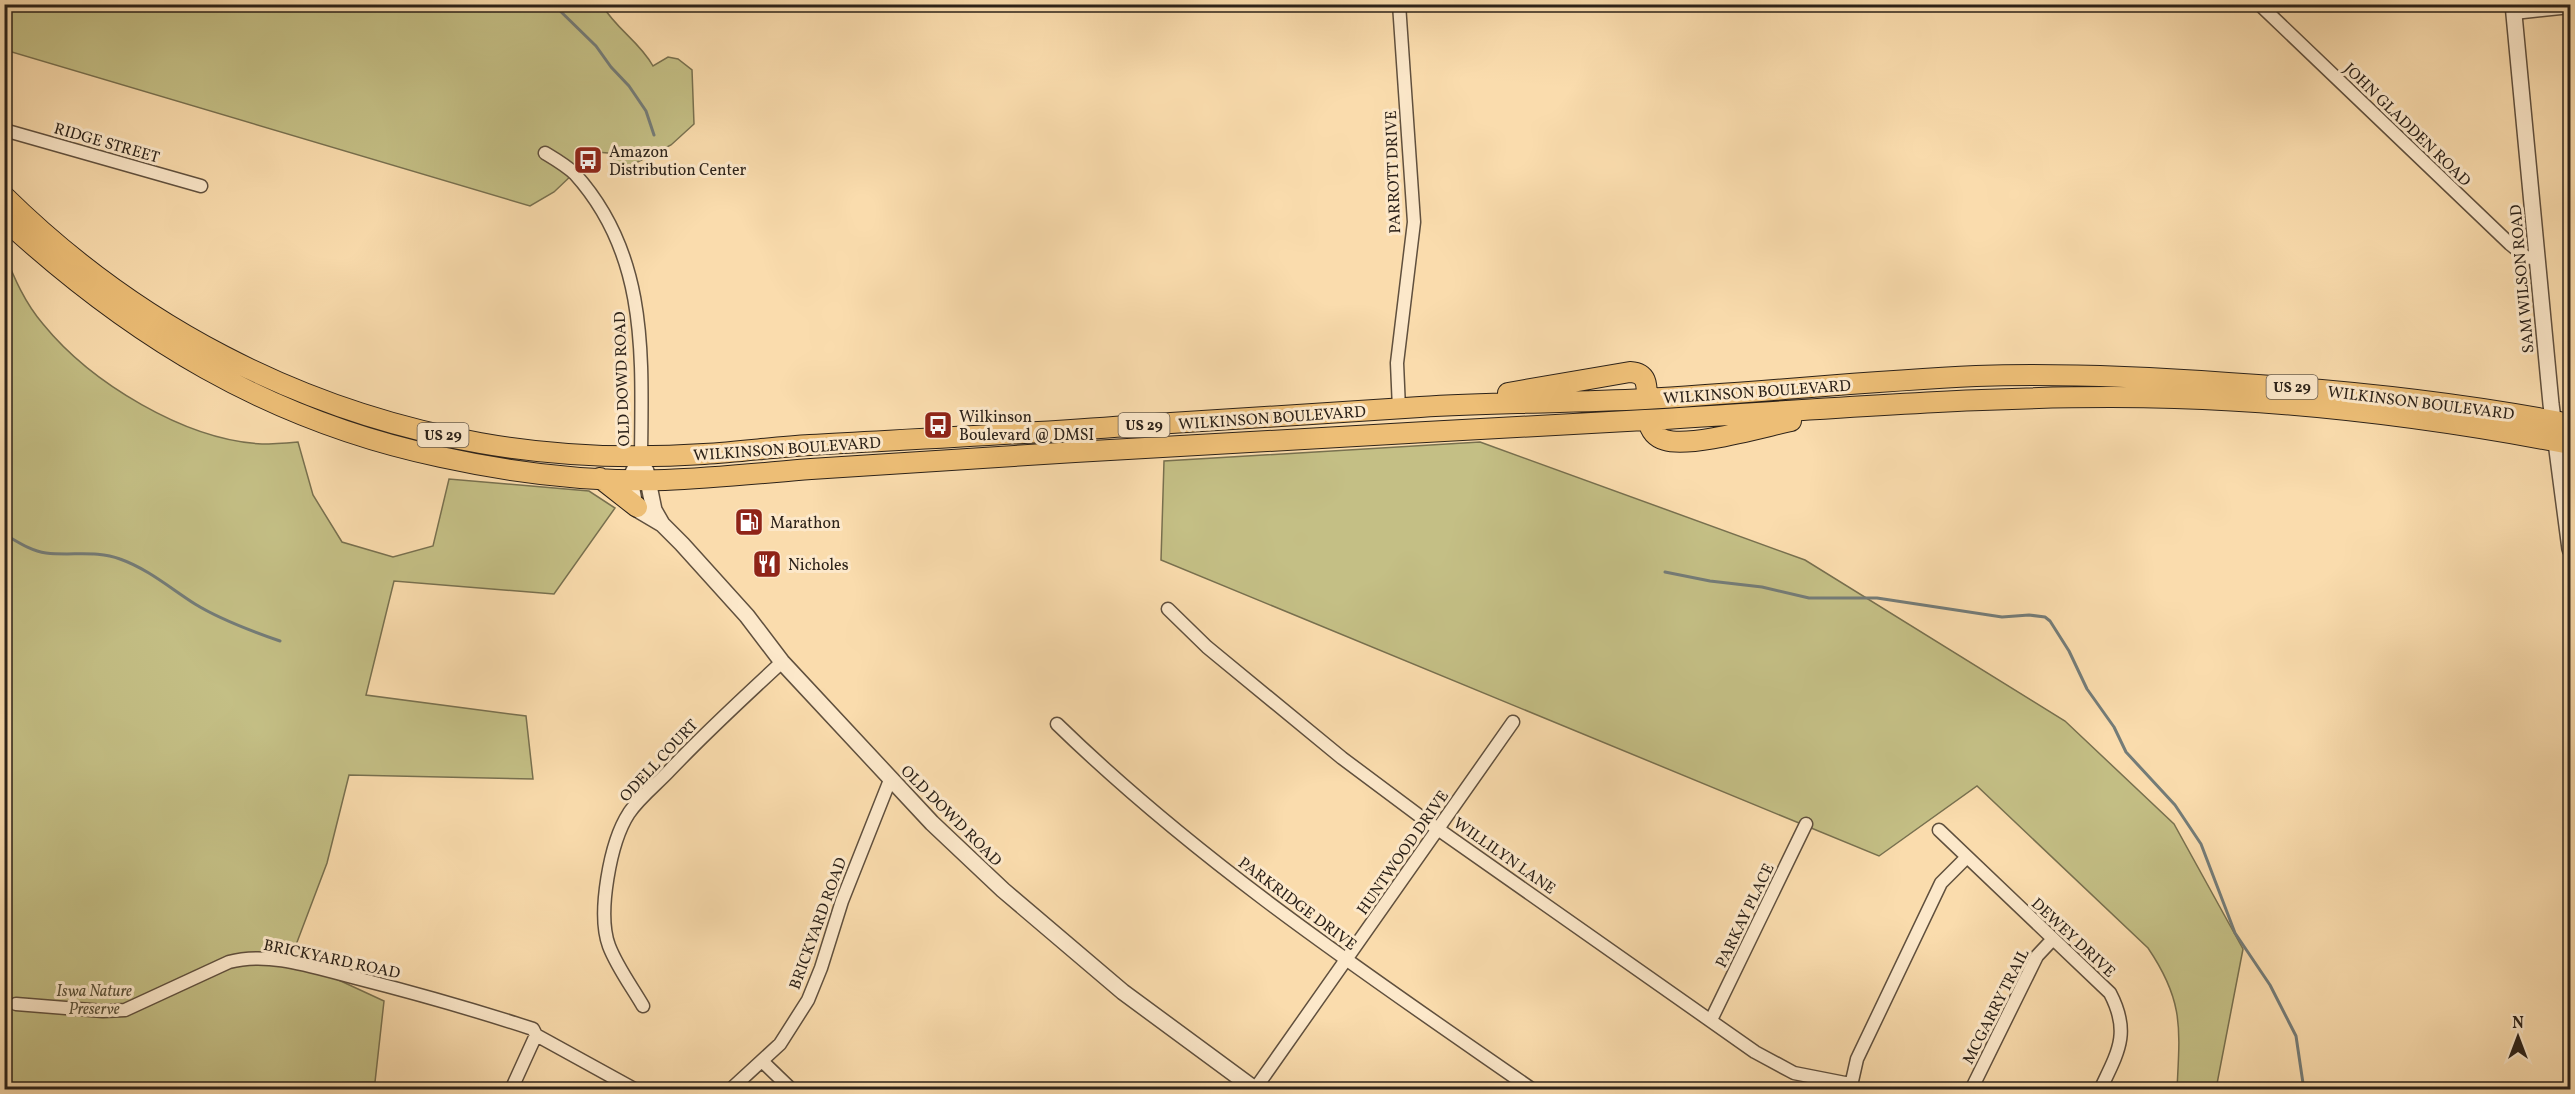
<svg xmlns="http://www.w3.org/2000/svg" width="2575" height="1094" font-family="Vollkorn,serif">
<rect width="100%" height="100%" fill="#fadcad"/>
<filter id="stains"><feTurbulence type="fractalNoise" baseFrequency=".00333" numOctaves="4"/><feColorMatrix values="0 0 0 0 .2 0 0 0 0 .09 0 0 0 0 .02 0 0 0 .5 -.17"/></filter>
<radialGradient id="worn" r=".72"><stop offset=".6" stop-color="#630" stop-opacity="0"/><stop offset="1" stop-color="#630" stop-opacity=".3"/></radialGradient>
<path fill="#c4bf85" stroke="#78704f" stroke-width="1.5" d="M 4,5 L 602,5 C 617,30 639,41 653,66 L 668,57 L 678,59 L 692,70 L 694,124 L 671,145 L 622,170 L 608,153 L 596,152 L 554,192 L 530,206 L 5,50 Z
M 4,252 C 14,278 25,303 43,324 C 91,383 185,440 262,444 C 274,444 286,443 298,442 L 313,495 L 342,542 L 393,557 L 433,546 L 449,479 L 589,491 L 615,508 L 554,594 L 394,581 L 366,695 L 526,716 L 533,779 L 349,775 L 327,863 L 291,958 L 384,1001 L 375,1082 L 329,1083 L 330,1090 L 5,1089 Z
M 1480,442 L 1805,560 L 2065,721 L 2174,824 L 2243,949 L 2216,1089 L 2177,1089 C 2180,1028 2184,1001 2148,948 L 1977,786 L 1879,856 L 1161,560 L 1164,461 Z"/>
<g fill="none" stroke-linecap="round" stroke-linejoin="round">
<path stroke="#747c78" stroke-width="3" d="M 553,4 L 596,46 L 611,67 L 629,86 L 646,111 L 654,135
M 4,534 C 18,542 31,551 46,553 C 71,556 97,550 120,559 C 148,569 170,588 195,604 C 221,620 251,631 280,641
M 1665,572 L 1710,581 L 1762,587 L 1809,598 L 1877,598 L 2002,617 L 2029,615 L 2045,617 L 2050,621 L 2069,651 L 2087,689 L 2114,727 L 2126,752 L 2175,805 L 2201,844 L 2235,933 L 2270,985 L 2296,1036 L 2304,1090"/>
<g stroke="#60503e" stroke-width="15">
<path id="minor" d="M 2259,4 L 2510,244 L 2526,257 L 2538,259
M 2514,13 L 2570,7
M 4,130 L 201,186
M 545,153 C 555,159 567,166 575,174 C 648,255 642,354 641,456
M 1399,409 L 1397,363 L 1414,222 L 1399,4
M 1168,609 L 1207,647 L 1342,758 L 1425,820 L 1755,1052 L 1794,1073 L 1850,1084
M 1057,724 C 1201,864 1369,976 1533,1090
M 1939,830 L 2110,993 C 2131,1033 2118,1052 2100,1090
M 16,1004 L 103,1011 L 125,1010 L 229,962 C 270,951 316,968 356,978 C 415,993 475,1010 533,1029 L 536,1035 L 636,1090
M 643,1006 C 632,987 617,967 609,946 C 597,914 610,842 629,813 C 640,797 657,784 670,770 C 706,732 744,697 782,662
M 1711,1020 L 1806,824
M 763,1062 L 792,1090
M 1255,1089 L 1513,722
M 511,1090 L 536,1035
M 730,1090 L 780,1044 L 808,1000 L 821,968 L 842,901 L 890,780
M 1850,1090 L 1857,1059 L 1941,883 L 1967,857
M 1971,1090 L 2037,956 L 2052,940"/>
</g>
<g stroke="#60503e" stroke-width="18">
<path id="tertiary" d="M 2513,4 L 2551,404 L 2570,549
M 641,456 L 630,479 L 634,501 L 640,511 L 662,524 L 682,544 L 747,616 L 782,662 L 932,823 L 1003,890 L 1123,992 L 1256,1090
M 646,471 L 654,510 L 662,524"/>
</g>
<g stroke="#2c2219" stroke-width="22">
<path id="primary" d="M 4,196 C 135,325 299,411 480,443 C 553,456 630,459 704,454 C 740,452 775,447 810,445 C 916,439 1022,434 1128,426 C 1225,419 1322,414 1420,407 C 1495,402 1570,403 1645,399 C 1755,393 1866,381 1976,376 C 2060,373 2145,377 2228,383 C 2343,390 2458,402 2570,424
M 4,219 C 132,337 269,421 441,457 C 514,473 590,482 665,480 C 714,478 762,473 811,469 C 899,463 987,457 1075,452 C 1265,440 1455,431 1645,420 C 1822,410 1999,393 2175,398 C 2308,402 2440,419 2570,444
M 1508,393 L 1630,372 C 1647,373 1647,384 1647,399
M 1648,420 C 1650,430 1655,437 1665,440 C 1690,448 1763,427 1791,421
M 600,478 L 637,507"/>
</g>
<use href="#minor" stroke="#fce8ca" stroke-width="12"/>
<use href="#tertiary" stroke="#fce8ca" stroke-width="15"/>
<use href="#primary" stroke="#edbe76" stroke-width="20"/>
</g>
<defs>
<g id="bus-square" transform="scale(1.5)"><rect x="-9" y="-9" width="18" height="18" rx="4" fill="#8f2418" stroke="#fce8ca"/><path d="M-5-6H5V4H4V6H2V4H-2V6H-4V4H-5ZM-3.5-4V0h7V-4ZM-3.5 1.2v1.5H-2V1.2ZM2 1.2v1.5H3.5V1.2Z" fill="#fff"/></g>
<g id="fuel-square" transform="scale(1.5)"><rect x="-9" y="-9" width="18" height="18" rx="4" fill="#8f2418" stroke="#fce8ca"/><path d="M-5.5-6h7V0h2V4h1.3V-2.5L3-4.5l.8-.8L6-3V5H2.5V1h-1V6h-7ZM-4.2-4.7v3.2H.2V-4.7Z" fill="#fff"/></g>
<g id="restaurant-square" transform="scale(1.5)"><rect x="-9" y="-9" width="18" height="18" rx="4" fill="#8f2418" stroke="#fce8ca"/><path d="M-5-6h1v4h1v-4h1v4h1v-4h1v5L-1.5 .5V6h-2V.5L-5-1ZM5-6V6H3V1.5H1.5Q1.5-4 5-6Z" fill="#fff"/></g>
</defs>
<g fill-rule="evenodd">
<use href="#bus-square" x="588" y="160"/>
<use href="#bus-square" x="938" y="425"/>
<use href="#fuel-square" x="749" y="522"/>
<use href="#restaurant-square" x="767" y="564"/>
</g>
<g text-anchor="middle" stroke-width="6" stroke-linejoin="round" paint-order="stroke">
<g fill="#fce8ca" stroke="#6a5d4e" stroke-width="1.5">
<rect x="2266.5" y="375" width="51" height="24" rx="4.5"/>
<rect x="1118.5" y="413" width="51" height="24" rx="4.5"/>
<rect x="417.5" y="423" width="51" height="24" rx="4.5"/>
</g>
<g font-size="15" font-weight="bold" fill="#2c2219">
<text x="2292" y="392">US 29</text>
<text x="1144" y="430">US 29</text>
<text x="443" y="440">US 29</text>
</g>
<g font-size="16" fill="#2c2219" stroke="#fce8ca">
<text transform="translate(2408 124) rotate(44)" y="6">JOHN GLADDEN ROAD</text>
<text transform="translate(107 142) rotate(16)" y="6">RIDGE STREET</text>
<text transform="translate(1392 172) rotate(-92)" y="6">PARROTT DRIVE</text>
<text transform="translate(2521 279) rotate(-95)" y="6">SAM WILSON ROAD</text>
<text transform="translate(621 379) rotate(-92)" y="6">OLD DOWD ROAD</text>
<text transform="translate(1757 391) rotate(-4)" y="6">WILKINSON BOULEVARD</text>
<text transform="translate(2421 402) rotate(7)" y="6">WILKINSON BOULEVARD</text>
<text transform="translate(1272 417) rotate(-4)" y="6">WILKINSON BOULEVARD</text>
<text transform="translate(787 448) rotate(-4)" y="6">WILKINSON BOULEVARD</text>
<text transform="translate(658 760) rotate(-47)" y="6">ODELL COURT</text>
<text transform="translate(952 815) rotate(45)" y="6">OLD DOWD ROAD</text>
<text transform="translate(1402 852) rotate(-55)" y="6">HUNTWOOD DRIVE</text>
<text transform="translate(1505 855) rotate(35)" y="6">WILLILYN LANE</text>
<text transform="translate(1298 903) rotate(37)" y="6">PARKRIDGE DRIVE</text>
<text transform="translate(1744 915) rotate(-64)" y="6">PARKAY PLACE</text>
<text transform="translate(817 923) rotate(-70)" y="6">BRICKYARD ROAD</text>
<text transform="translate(2074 937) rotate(43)" y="6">DEWEY DRIVE</text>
<text transform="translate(332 958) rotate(12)" y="6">BRICKYARD ROAD</text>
<text transform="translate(1995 1006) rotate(-63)" y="6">MCGARRY TRAIL</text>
</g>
<g font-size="16" fill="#2c2219" stroke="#fce8ca" text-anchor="start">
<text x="609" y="157">Amazon<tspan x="609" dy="18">Distribution Center</tspan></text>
<text x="959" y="422">Wilkinson<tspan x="959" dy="18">Boulevard @ DMSI</tspan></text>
<text x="770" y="528">Marathon</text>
<text x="788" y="570">Nicholes</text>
</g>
<g font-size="16" font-style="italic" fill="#5a5139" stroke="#fce8ca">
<text x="94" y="996">Iswa Nature<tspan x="94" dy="18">Preserve</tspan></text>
</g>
</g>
<rect width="2575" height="1094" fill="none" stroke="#fadcad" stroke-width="24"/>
<rect x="6" y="6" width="2563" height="1082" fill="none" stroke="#2c2219" stroke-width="3"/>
<rect x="12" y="12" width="2551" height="1070" fill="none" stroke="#2c2219" stroke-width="1.5"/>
<g transform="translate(2518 1037)" stroke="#fce8ca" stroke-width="4.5" paint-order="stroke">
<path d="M0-4.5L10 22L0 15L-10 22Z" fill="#2c2219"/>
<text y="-9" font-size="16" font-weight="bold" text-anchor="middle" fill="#2c2219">N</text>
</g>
<rect width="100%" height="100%" filter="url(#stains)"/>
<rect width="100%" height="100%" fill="url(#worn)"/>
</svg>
